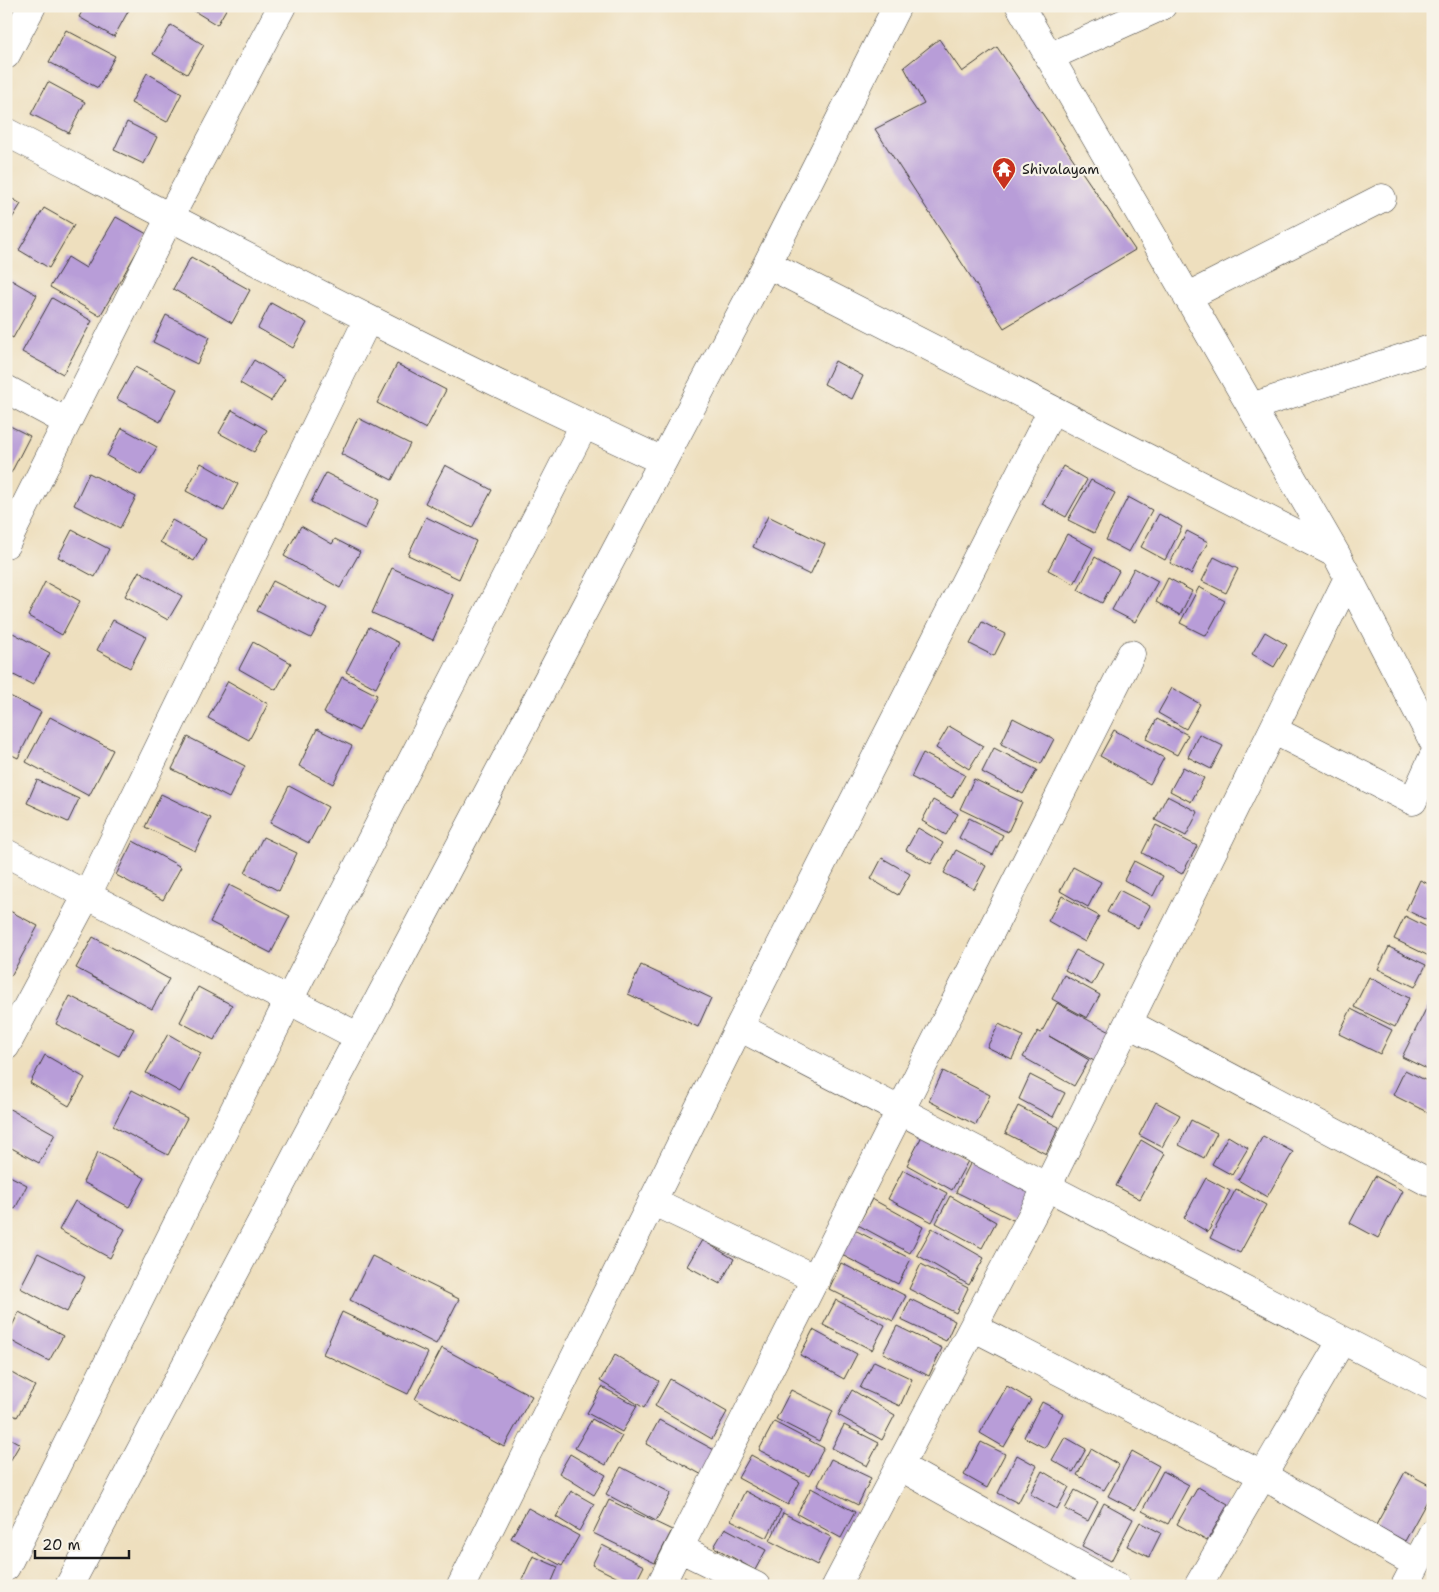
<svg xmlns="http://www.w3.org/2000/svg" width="1439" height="1592" font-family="'Shantell Sans',sans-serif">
<rect width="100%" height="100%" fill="#f7f3e8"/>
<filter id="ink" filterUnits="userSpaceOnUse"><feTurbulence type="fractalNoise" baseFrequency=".02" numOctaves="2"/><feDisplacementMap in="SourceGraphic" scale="10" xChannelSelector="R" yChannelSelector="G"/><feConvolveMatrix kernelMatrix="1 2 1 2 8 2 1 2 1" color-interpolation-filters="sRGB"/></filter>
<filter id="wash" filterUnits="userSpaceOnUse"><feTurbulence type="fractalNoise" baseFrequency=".0096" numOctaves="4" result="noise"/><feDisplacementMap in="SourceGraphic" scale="20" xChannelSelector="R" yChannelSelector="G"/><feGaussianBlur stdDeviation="1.12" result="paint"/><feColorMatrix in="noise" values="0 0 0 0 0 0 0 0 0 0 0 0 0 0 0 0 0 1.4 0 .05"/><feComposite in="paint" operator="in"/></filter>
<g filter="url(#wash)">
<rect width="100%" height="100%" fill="#eedfbe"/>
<g id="blocks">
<path fill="#b89dd8" d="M 85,6 L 131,6 L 114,37 L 79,17 Z
M 186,6 L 228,6 L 217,25 Z
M 171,25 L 204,45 L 187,74 L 153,54 Z
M 66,30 L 115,56 L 98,88 L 49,62 Z
M 939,39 L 962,72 L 997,47 L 1135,250 L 1004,328 L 875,129 L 924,104 L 904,67 Z
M 147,73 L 182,93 L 167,122 L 131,103 Z
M 48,82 L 85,102 L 69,133 L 31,114 Z
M 127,122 L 157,137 L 144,164 L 114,150 Z
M 6,195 L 21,204 L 6,228 Z
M 44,208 L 74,225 L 49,268 L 19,250 Z
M 116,217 L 147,234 L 100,316 L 50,287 L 68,257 L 86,268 Z
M 191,257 L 250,290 L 232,323 L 173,289 Z
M 6,277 L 37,295 L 13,338 L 6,334 Z
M 52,298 L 92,321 L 63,374 L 22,352 Z
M 271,303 L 307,323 L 293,348 L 258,328 Z
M 166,315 L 210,337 L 197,364 L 153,342 Z
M 254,360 L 285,379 L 271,401 L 240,383 Z
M 835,361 L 863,376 L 852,399 L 824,384 Z
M 397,364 L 446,390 L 426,429 L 377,403 Z
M 135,367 L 177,389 L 160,422 L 117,399 Z
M 232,410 L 267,430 L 254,452 L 219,433 Z
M 358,418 L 410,444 L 392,480 L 341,454 Z
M 6,424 L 30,436 L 11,473 L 6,470 Z
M 122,428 L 157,447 L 141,475 L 107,456 Z
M 201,463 L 238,484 L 224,511 L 186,491 Z
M 445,465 L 492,490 L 472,528 L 425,503 Z
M 1063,466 L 1087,480 L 1066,517 L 1042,504 Z
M 89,473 L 136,497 L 120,528 L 74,505 Z
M 326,473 L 379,500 L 365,529 L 311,502 Z
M 1091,480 L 1115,493 L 1094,533 L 1068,520 Z
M 1128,497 L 1152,510 L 1129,552 L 1106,540 Z
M 1159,514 L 1182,527 L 1165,560 L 1141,547 Z
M 768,516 L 825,544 L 810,575 L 753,547 Z
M 426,517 L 476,541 L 459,579 L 408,555 Z
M 172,520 L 206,539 L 194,561 L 160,542 Z
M 301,526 L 332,544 L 335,539 L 360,552 L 340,588 L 284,556 Z
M 72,530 L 109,549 L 95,577 L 58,557 Z
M 1187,531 L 1208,542 L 1191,574 L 1170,563 Z
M 1067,534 L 1093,548 L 1074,584 L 1048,570 Z
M 1095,557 L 1119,571 L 1102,603 L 1078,590 Z
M 1214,557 L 1238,569 L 1226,593 L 1202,581 Z
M 392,568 L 453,595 L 433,640 L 372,613 Z
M 1134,568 L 1158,581 L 1135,622 L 1112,610 Z
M 139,571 L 182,596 L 168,620 L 125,596 Z
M 1168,578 L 1192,591 L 1180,615 L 1156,602 Z
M 273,581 L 327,608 L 311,638 L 257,611 Z
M 45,582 L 80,601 L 62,635 L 28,616 Z
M 1199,587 L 1225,601 L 1206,636 L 1180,623 Z
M 113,620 L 146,637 L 130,668 L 97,650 Z
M 982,622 L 1005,634 L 994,656 L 970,644 Z
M 369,627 L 399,643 L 376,688 L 346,672 Z
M 1265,632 L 1287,645 L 1274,667 L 1252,654 Z
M 13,633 L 50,653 L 33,685 L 6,671 L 6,646 Z
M 253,642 L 291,663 L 276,690 L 239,669 Z
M 342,677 L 377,695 L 359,731 L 324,713 Z
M 228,681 L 268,704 L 249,740 L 208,718 Z
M 1172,688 L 1200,704 L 1186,729 L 1158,713 Z
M 6,694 L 41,712 L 18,758 L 6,752 Z
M 50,717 L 113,750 L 89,796 L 26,762 Z
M 1013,718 L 1054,739 L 1041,764 L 1001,744 Z
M 1157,719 L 1188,735 L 1177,755 L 1146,739 Z
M 949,726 L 983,746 L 969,769 L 936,748 Z
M 317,729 L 352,746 L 333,784 L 299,766 Z
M 1114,730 L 1164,758 L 1150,784 L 1100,756 Z
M 1199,734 L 1223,746 L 1211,769 L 1188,757 Z
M 188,737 L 245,766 L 229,798 L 172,769 Z
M 994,748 L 1037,770 L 1023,794 L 982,772 Z
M 923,753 L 965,775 L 952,798 L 911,777 Z
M 1183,767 L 1204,778 L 1191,802 L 1170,791 Z
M 974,779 L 1022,802 L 1008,832 L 960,809 Z
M 37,780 L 79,799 L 68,822 L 27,803 Z
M 289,786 L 328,807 L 309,843 L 270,823 Z
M 161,794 L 211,818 L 195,851 L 145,827 Z
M 1167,796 L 1198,812 L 1186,836 L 1155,820 Z
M 933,800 L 958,814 L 946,835 L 922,821 Z
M 969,818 L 1003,835 L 993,855 L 959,838 Z
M 1156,825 L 1197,846 L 1182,874 L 1142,853 Z
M 918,828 L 943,843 L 931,864 L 906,850 Z
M 263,837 L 297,853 L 279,891 L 245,873 Z
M 133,841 L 181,867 L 163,900 L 116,875 Z
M 956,850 L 986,866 L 974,889 L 944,873 Z
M 882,858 L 910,874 L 898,895 L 871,879 Z
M 1134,861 L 1163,876 L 1153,896 L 1124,880 Z
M 1073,867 L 1101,882 L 1088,907 L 1060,891 Z
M 1420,880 L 1433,886 L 1433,923 L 1406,910 Z
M 229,885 L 290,916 L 271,953 L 210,922 Z
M 1119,890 L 1150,906 L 1138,928 L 1107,912 Z
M 1062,896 L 1099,916 L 1085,942 L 1048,921 Z
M 6,909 L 38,926 L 11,976 L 6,973 Z
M 1405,916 L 1433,930 L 1433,958 L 1394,939 Z
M 93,937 L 169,979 L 152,1009 L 76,968 Z
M 1389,947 L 1426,965 L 1415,987 L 1378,969 Z
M 1076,950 L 1103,964 L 1092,985 L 1065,970 Z
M 641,965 L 711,998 L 698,1027 L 628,994 Z
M 1064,975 L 1100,995 L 1087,1018 L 1052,999 Z
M 1369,977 L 1409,998 L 1395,1027 L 1354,1007 Z
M 198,987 L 232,1005 L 214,1040 L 180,1022 Z
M 70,996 L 134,1029 L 119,1056 L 56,1024 Z
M 1431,999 L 1433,1000 L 1433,1072 L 1402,1057 Z
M 1057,1003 L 1112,1033 L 1096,1062 L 1049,1036 L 1089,1060 L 1074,1086 L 1023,1057 L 1038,1031 L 1041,1033 Z
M 1351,1009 L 1392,1030 L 1380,1054 L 1339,1034 Z
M 999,1024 L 1023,1036 L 1012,1059 L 987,1047 Z
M 168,1034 L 201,1053 L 180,1092 L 146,1073 Z
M 45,1055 L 85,1078 L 69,1106 L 30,1083 Z
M 1405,1070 L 1433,1084 L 1433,1115 L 1393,1095 Z
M 943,1071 L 990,1095 L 976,1125 L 929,1101 Z
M 1030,1075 L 1065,1093 L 1053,1117 L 1019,1099 Z
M 132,1090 L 187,1118 L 168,1155 L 113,1126 Z
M 1156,1102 L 1180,1115 L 1162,1147 L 1139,1135 Z
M 1018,1106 L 1059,1127 L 1046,1154 L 1005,1133 Z
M 6,1107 L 55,1134 L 39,1163 L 6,1145 Z
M 1191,1120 L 1217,1133 L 1204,1158 L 1179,1145 Z
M 922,1136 L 968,1161 L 952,1190 L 907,1165 Z
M 1228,1136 L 1248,1148 L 1232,1175 L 1212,1164 Z
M 1263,1136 L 1293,1152 L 1267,1197 L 1238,1180 Z
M 1141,1140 L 1165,1154 L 1140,1199 L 1116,1186 Z
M 98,1152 L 145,1178 L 129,1207 L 83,1182 Z
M 973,1158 L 1032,1188 L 1015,1221 L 956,1192 Z
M 903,1170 L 947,1193 L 932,1222 L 888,1199 Z
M 6,1174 L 27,1185 L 15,1209 L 6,1205 Z
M 1375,1176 L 1403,1191 L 1378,1238 L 1350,1223 Z
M 1206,1178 L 1230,1191 L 1208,1232 L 1184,1218 Z
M 1236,1189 L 1266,1205 L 1240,1253 L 1210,1238 Z
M 950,1196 L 996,1222 L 982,1248 L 936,1223 Z
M 872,1199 L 923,1227 L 910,1253 L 858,1225 Z
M 75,1201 L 125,1229 L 110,1258 L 59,1230 Z
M 932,1228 L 984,1258 L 969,1285 L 917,1255 Z
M 853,1229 L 911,1259 L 898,1284 L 840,1254 Z
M 702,1240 L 734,1259 L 720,1284 L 687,1266 Z
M 38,1253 L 85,1277 L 67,1312 L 20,1288 Z
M 372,1256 L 459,1299 L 436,1344 L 350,1300 Z
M 841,1263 L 906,1296 L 893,1321 L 829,1289 Z
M 921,1264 L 968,1288 L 956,1313 L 909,1289 Z
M 910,1299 L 955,1321 L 946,1341 L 901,1320 Z
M 836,1300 L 885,1325 L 872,1350 L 823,1325 Z
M 19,1312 L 63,1336 L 49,1361 L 6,1338 Z
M 342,1312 L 428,1353 L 408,1394 L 323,1354 Z
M 897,1326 L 942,1348 L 929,1376 L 883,1353 Z
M 813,1330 L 857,1354 L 844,1379 L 800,1355 Z
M 442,1348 L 532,1396 L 504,1447 L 415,1399 Z
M 615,1355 L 659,1381 L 644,1408 L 600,1381 Z
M 874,1361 L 912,1379 L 900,1406 L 860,1388 Z
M 6,1370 L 35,1386 L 17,1417 L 6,1411 Z
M 670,1379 L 727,1412 L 712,1439 L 655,1406 Z
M 1007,1386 L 1031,1400 L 1004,1447 L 980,1433 Z
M 602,1387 L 637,1406 L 622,1432 L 587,1413 Z
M 791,1390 L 833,1411 L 819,1441 L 776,1419 Z
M 852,1390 L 895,1415 L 882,1440 L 838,1415 Z
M 1042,1402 L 1063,1413 L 1045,1448 L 1024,1437 Z
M 592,1419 L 622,1436 L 606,1465 L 575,1448 Z
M 659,1420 L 718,1452 L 704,1476 L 646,1444 Z
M 774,1422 L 824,1448 L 809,1476 L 759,1450 Z
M 844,1425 L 879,1443 L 867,1466 L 832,1448 Z
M 6,1436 L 20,1444 L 6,1468 Z
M 1065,1437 L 1086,1449 L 1073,1472 L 1052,1460 Z
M 981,1442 L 1005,1454 L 987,1488 L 964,1475 Z
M 1091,1449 L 1119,1465 L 1104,1490 L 1077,1475 Z
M 1132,1451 L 1159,1466 L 1135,1510 L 1108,1496 Z
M 570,1454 L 606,1475 L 594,1495 L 559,1473 Z
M 751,1455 L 800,1482 L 788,1505 L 738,1478 Z
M 1017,1455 L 1037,1466 L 1018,1503 L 998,1493 Z
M 831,1459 L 871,1478 L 858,1505 L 818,1485 Z
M 621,1467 L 671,1493 L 656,1521 L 606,1494 Z
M 1042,1471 L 1069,1487 L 1057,1509 L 1030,1494 Z
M 1163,1471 L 1189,1485 L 1168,1524 L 1142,1511 Z
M 1405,1472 L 1433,1487 L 1433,1490 L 1405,1541 L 1376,1525 Z
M 1198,1487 L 1228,1504 L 1207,1541 L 1177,1524 Z
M 811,1488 L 855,1512 L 841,1538 L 797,1514 Z
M 1075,1490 L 1098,1502 L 1088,1521 L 1065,1509 Z
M 571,1491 L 594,1504 L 579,1531 L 556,1517 Z
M 745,1491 L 781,1510 L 767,1538 L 731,1520 Z
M 609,1500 L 672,1530 L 655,1563 L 593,1533 Z
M 1104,1503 L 1133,1519 L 1111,1561 L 1082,1546 Z
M 528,1508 L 579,1536 L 562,1566 L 511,1538 Z
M 783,1513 L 831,1537 L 817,1565 L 770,1541 Z
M 1140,1522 L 1161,1533 L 1149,1557 L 1127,1546 Z
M 725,1528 L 766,1550 L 755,1570 L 714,1547 Z
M 602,1545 L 644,1566 L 634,1586 L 592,1565 Z
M 533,1556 L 558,1567 L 550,1586 L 534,1586 L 522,1580 Z
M 684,1577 L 700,1586 L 679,1586 Z"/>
</g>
</g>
<g filter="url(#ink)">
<use href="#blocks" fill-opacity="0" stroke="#3c3934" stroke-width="1"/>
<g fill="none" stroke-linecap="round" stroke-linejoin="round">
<g stroke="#3c3934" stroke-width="29">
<path id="minor" d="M 1020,6 L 1336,554 L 1433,741
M 6,55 L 32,6
M 1049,57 L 1162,6
M 6,132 C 224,245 440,359 663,461
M 767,264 L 1336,554
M 1187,297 L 1382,198
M 6,389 L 67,422
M 1251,407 L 1433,348
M 6,544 L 170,217 L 282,6
M 1273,730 L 1413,801 L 1433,757
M 6,853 L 359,1037
M 1128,1023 L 1428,1182
M 739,1027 L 1433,1387
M 6,1046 L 87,895 L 368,319
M 652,1201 L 816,1279
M 973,1327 L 1262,1475 L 1416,1564
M 899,1466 L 1116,1586
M 679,1548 L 756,1586
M 6,1567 L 289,1000 L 584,425
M 69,1586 L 767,264 L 897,6
M 461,1586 L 739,1027 L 1052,410
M 660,1586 L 1131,654
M 836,1586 L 1047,1187 L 1348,578
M 1198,1586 L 1342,1340
M 1405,1586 L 1433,1532"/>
</g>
<use href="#minor" stroke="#fff" stroke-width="28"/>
</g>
</g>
<defs>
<g id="temple-pin" transform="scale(1.25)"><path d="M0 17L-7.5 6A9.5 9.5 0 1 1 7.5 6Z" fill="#c8321e" stroke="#f7f3e8"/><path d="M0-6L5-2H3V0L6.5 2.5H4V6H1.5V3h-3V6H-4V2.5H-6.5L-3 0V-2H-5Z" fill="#fff"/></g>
</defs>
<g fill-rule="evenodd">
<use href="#temple-pin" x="1004" y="169"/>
</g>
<g text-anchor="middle" stroke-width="4.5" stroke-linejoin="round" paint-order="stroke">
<g font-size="14" fill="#1c1c1c" stroke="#f7f3e8" text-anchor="start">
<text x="1022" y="174">Shivalayam</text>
</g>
</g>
<rect width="1439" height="1592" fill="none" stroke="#f7f3e8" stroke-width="25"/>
<path d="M35 1550v8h94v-8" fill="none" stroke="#1c1c1c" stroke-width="2.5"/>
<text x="42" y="1550" font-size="15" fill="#1c1c1c" stroke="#f7f3e8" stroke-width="4" paint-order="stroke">20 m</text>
</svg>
